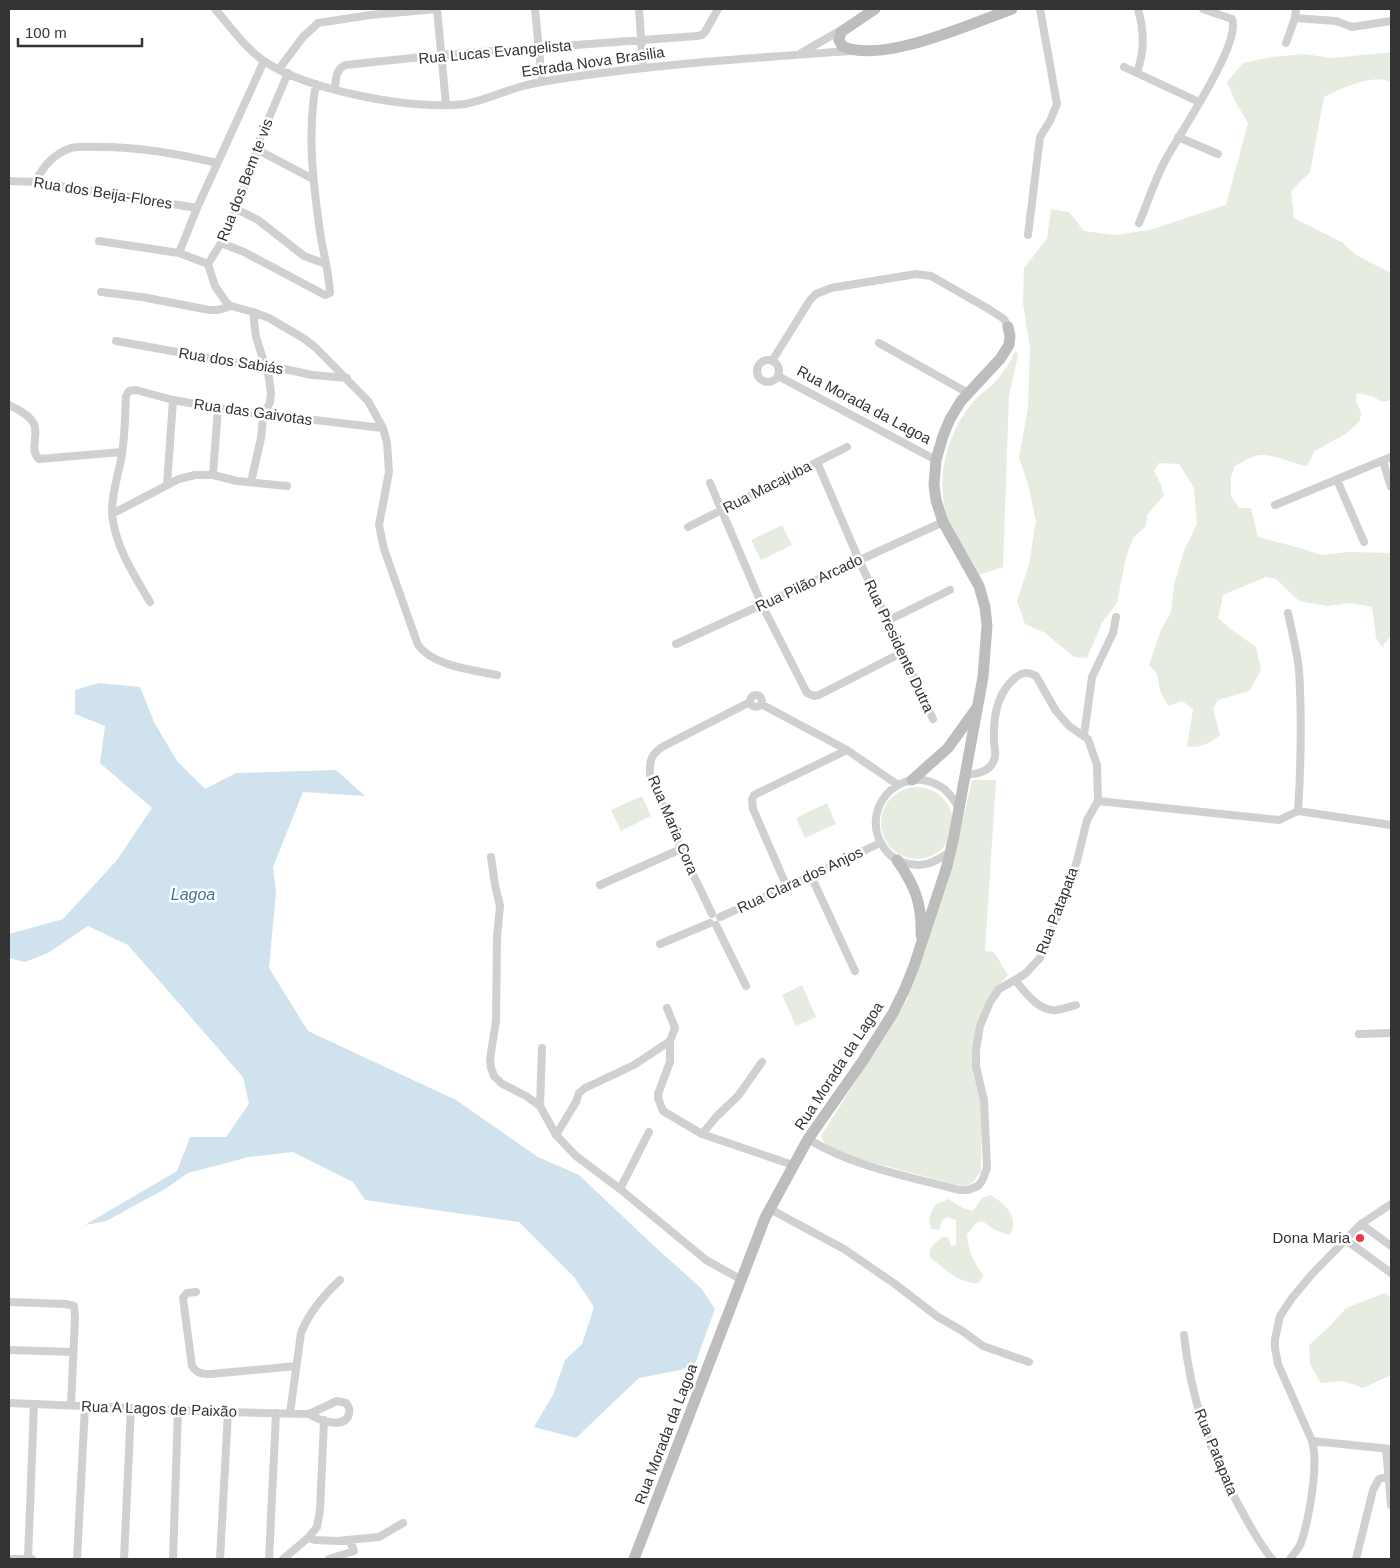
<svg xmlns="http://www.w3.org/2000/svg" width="1400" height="1568" font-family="Arial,sans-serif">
<rect width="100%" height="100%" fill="#fff"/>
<path fill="#e6ecdf" d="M 1384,53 L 1391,53 L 1391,82 C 1373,73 1341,89 1324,97 L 1310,172 L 1291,191 L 1294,218 L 1343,243 L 1356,255 L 1391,273 L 1391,400 L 1383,402 L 1371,396 L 1357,393 L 1356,401 L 1361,412 L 1360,421 L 1347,433 L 1315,451 L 1307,466 C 1290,464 1270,450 1252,457 C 1246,459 1241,463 1235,466 L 1231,477 L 1231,496 L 1239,508 L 1251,508 L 1258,537 L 1296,547 L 1321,555 L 1349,552 L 1391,553 L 1391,636 L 1382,647 L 1376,638 L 1372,607 L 1350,603 L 1327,606 L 1299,601 L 1276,579 L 1266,577 L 1223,595 L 1218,618 L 1232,630 L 1256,647 L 1261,670 L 1249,691 L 1218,700 L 1213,709 L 1220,735 C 1209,744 1202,747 1187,747 L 1193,709 L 1182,701 L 1168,706 L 1160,691 L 1157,674 L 1149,665 L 1161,630 L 1171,612 L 1174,585 L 1184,551 L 1197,524 L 1194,488 L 1179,464 L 1159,463 L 1154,471 L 1161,485 L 1164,495 L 1147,515 L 1146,526 L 1133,538 L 1126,557 L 1117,603 L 1102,623 L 1087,658 L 1074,657 L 1045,633 L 1025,624 L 1017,601 L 1029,564 L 1036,521 L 1028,484 L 1019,458 L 1028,407 L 1030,348 L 1023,303 L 1024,268 L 1047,239 L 1051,209 L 1069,212 L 1084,231 L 1115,235 L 1150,230 L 1226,205 L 1248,123 L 1235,101 L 1227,82 L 1243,63 L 1272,57 L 1303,54 L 1332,58 Z
M 1016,350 L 1018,355 L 1009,396 L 1003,567 L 979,575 C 970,560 959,545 952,529 C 933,490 944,438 970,406 C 976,397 985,392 992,385 C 1002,375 1010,363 1016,350 Z
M 782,525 L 792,545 L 761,560 L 751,540 Z
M 972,780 L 996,780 L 985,951 L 994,952 L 1008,975 L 988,997 L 977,1029 L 973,1075 L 982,1100 L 981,1171 L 974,1181 L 965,1187 L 859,1159 L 826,1146 L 821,1136 L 907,1000 L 959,836 Z
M881 823a36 36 0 1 1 72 0a36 36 0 1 1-72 0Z
M 642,796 L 651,816 L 621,831 L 611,810 Z
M 827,803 L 836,824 L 805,838 L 796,818 Z
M 802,985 L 816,1017 L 796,1026 L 782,995 Z
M 990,1195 C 1005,1203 1020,1217 1010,1235 L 995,1230 L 982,1221 L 976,1223 L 967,1235 C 968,1251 974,1262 983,1275 L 979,1283 C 960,1285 942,1267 929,1256 L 931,1247 L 942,1237 L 948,1237 L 951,1246 L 956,1245 L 956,1220 L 947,1217 L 942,1221 L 939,1230 L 931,1229 L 929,1218 L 935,1205 L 948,1199 L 963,1208 L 973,1211 L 982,1198 Z
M 1385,1293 L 1391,1298 L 1391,1375 L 1363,1388 L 1344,1381 L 1321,1383 L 1310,1364 L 1309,1345 L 1331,1325 L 1346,1308 Z"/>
<path fill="#cfe2ee" d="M 99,683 L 140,687 L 154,722 L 177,761 L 205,789 L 236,773 L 336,770 L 365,796 L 303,792 L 273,867 L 276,892 L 269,968 L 308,1031 L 456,1100 L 538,1157 L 579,1175 L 653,1245 L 701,1288 L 715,1309 L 695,1364 L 680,1370 L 639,1378 L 576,1438 L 534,1427 L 553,1395 L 565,1360 L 582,1344 L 594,1307 L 574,1277 L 519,1222 L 365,1200 L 353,1182 L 293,1152 L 249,1157 L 188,1173 L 165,1189 L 106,1221 L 85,1225 L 177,1171 L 190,1137 L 226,1137 L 249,1104 L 243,1077 L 128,945 L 88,926 L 48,953 L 25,962 L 9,958 L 9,934 L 63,919 L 117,860 L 152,808 L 100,763 L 105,726 L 75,714 L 75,690 Z"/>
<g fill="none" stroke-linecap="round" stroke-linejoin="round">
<path stroke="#d0d0d0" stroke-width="8" d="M 215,9 C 230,26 245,48 264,61 C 306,90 414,111 465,104 C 485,100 504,91 523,86 C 549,79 575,77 602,73 C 684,62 768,57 851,51
M 437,9 L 446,105
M 535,9 L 542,81
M 639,9 L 643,68
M 1295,18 L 1336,21 L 1352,27 L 1391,21
M 1286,43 L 1295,18 L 1296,9
M 801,53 L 843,29
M 1124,67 L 1199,102
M 279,69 L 303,37 L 318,23 L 370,15 L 437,9
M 1137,72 C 1145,50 1144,31 1138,9
M 288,73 L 260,139 L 239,203 L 221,243 L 208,264 L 215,286 L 226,302 L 231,306 L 253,312 L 269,318 L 303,338 L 315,347 L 368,401 L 383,428 L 387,443 L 389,472 L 379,525 L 384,549 L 418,645 C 433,666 473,670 497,675
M 335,89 C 336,79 335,70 345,65 L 441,55 L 697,36 L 702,35 L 705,32 L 718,9
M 1178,137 L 1218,154
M 256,149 L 313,179
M 9,181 L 35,182 L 197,208
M 35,182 C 43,167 53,154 71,148 C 80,146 92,147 102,147 C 140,147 179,154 217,163
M 236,209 L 258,220 L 304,256 L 326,264
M 1139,223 C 1148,202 1155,179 1166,159 C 1179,134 1242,43 1232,19 L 1203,9
M 1028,235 L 1040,137 L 1050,121 L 1057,104 L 1040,9
M 99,241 L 179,253 L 208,264
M 221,243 L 244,252 L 325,295 L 330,293 C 329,272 323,252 320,232 C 313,182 307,134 316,84
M 179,253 L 197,208 L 264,61
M 101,292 L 142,297 L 209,310 L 218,310 L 231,306
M 116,341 L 244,364 L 266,365 L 312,375 L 347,378
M 879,343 L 968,393
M757 371a11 11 0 1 1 22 0a11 11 0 1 1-22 0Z
M 772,361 L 810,300 L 816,294 L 831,288 L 916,274 L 931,276 L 987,308 L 1004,319 L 1008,327
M 778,376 L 936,460
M 9,405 C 17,409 30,415 34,424 C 39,435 29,450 39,459 L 122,452
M 1383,461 L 1391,487
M 817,462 L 859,560 L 933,719
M 213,475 L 218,407
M 1337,480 L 1364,542
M 251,482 L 261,438 L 263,418 L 270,402 L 271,394 L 269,378 L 256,337 L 253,312
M 710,483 L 762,605 L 807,693 L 814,696 L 819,695 L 903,652
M 167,485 L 173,400
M 1275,505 L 1391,457
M 112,514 L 179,479 L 195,475 L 213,475 L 237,481 L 287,486
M 688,527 L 847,447
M 150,602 C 134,575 115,546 112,514 C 111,495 119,473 122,454 C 125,435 125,415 126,396 L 129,391 L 136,390 L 173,400 L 236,411 L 383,428
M 1288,613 C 1292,632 1297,651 1299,670 C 1302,717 1301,764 1298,811
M 887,621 L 950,590
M 676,644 L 943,522
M750 701a6 6 0 1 1 12 0a6 6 0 1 1-12 0Z
M 761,704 L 847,750 L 898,785
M 1084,735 L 1092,677 L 1113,633 L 1116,617
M 1098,801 L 1279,820 L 1298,811 L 1391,825
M 951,851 C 935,863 921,869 902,862 C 894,859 888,854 884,848 C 858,811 898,764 938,785 C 948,790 953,799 959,808
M 491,857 L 495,885 L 500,906 L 497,937 L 496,1021 L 490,1059 L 491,1068 L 494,1076 L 501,1083 L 526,1096 L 540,1106 L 556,1135 L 576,1156 L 620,1189 L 706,1260 L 742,1280
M 811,876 L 855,971
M 600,885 L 681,849
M 787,887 L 753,809 L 752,800 L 754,795 L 847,750
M 712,914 L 681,849 L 650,774 C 649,760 652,753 664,746 L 750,702
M 720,917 L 811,876 L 880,843
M 716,925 L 746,986
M 660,944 L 710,923
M 1015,980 C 1025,992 1039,1012 1056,1010 C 1063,1009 1069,1007 1076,1005
M 667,1008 L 675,1028 L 670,1041 L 670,1062 L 658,1094 L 658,1098 L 663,1111 L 702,1134 L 793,1165
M 1359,1034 L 1391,1033
M 540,1106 L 542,1048
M 702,1134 L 717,1116 L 738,1096 L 762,1062
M 556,1135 L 576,1102 L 579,1093 L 585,1088 L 634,1065 L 670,1041
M 808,1139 C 854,1167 907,1176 959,1190 L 968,1190 L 978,1186 L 982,1181 L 987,1168 L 984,1100 L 976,1067 L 976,1050 L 980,1026 L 990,1002 L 999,989 L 1025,974 L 1040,958 L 1048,942 L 1077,861 L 1087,820 L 1098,801 L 1097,765 L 1088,739 L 1069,726 L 1056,711 L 1036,676 C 1028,671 1022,672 1015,678 C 997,693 993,719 994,741 C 994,747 997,754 994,760 C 990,772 977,774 965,775
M 620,1189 L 649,1132
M 770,1209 L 844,1249 L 895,1284 L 938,1317 L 961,1330 L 983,1346 L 1029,1362
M 1361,1224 L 1391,1246
M 1346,1240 L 1391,1273
M 196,1292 L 187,1293 L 183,1298 L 192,1366 C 197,1374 203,1374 211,1374 L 296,1366
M 9,1302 L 66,1304 L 74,1306 L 75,1317 L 71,1405
M 1184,1335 C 1191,1398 1208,1448 1238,1504 C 1248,1523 1259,1543 1272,1559
M 9,1350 L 73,1352
M 9,1403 L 228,1412 L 309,1414 C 318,1420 345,1430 349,1414 C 350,1409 349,1407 346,1403 L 337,1401 L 309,1414
M 290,1413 L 301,1333 C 309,1312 324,1295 340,1280
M 1312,1441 L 1391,1449
M 1386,1449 L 1391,1505
M 308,1538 L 315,1540 L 337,1541 L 379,1537 L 403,1523
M 9,1559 L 32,1559
M 28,1559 L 34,1404
M 77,1559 L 85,1406
M 124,1559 L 131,1408
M 173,1559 L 178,1410
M 220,1559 L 228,1412
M 269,1559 L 276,1413
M 283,1559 L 308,1538 L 317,1527 L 320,1510 L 324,1420
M 329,1559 L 354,1551 L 350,1541
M 1290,1559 C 1294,1554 1299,1548 1301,1543 C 1309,1519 1319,1465 1312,1441 L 1278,1364 L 1275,1348 L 1275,1339 L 1280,1316 L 1292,1298 L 1312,1274 L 1361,1224 L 1391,1204
M 1356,1559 L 1373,1490 L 1379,1479 L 1388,1476"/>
<path stroke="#bdbdbd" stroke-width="11" d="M 875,9 L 841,32 L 839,40 L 842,46 C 881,65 972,23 1012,9
M 912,780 L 948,748 L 976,709
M 897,860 C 915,886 922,903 921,935
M 634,1559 L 765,1218 L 808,1139 L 862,1062 L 893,1013 L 904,991 L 914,966 L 947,866 L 954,836 L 983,677 L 987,626 L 985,607 L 979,586 L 943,522 L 936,500 L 934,485 L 936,460 L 943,436 L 950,419 L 961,401 L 1000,359 L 1009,345 L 1010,336 L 1008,327"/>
</g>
<circle fill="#e63946" stroke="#fff" stroke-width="2" cx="1360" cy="1238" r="5"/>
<g text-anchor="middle" stroke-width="5" stroke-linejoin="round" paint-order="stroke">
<g font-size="15" fill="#333" stroke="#fff">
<text transform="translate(495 52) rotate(-5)" y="5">Rua Lucas Evangelista</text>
<text transform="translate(593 62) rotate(-8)" y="5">Estrada Nova Brasilia</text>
<text transform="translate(245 180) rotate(-69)" y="5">Rua dos Bem te vis</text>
<text transform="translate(103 193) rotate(9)" y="5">Rua dos Beija-Flores</text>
<text transform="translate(231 361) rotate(9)" y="5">Rua dos Sabiás</text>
<text transform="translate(864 405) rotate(28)" y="5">Rua Morada da Lagoa</text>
<text transform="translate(253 412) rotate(8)" y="5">Rua das Gaivotas</text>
<text transform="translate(767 487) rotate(-27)" y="5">Rua Macajuba</text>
<text transform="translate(809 583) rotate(-25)" y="5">Rua Pilão Arcado</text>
<text transform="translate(899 646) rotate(65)" y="5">Rua Presidente Dutra</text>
<text transform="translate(673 825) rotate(67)" y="5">Rua Maria Cora</text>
<text transform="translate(800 880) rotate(-25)" y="5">Rua Clara dos Anjos</text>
<text transform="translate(1057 911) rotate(-69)" y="5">Rua Patapata</text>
<text transform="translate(839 1066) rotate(-57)" y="5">Rua Morada da Lagoa</text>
<text transform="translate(159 1409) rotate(2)" y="5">Rua A Lagos de Paixão</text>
<text transform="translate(666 1434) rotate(-69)" y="5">Rua Morada da Lagoa</text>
<text transform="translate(1216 1452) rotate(68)" y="5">Rua Patapata</text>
</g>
<g font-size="15" fill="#333" stroke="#fff" text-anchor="end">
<text x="1350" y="1243">Dona Maria</text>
</g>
<g font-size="16" font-style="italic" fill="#3f7597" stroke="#fff">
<text x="193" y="900">Lagoa</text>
</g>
</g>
<rect width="1400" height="1568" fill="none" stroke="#333333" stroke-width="20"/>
<path d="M18 38v8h124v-8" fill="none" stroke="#333333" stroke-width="2.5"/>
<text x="25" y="38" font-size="15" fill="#333333" stroke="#ffffff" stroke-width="4" paint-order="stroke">100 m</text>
</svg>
